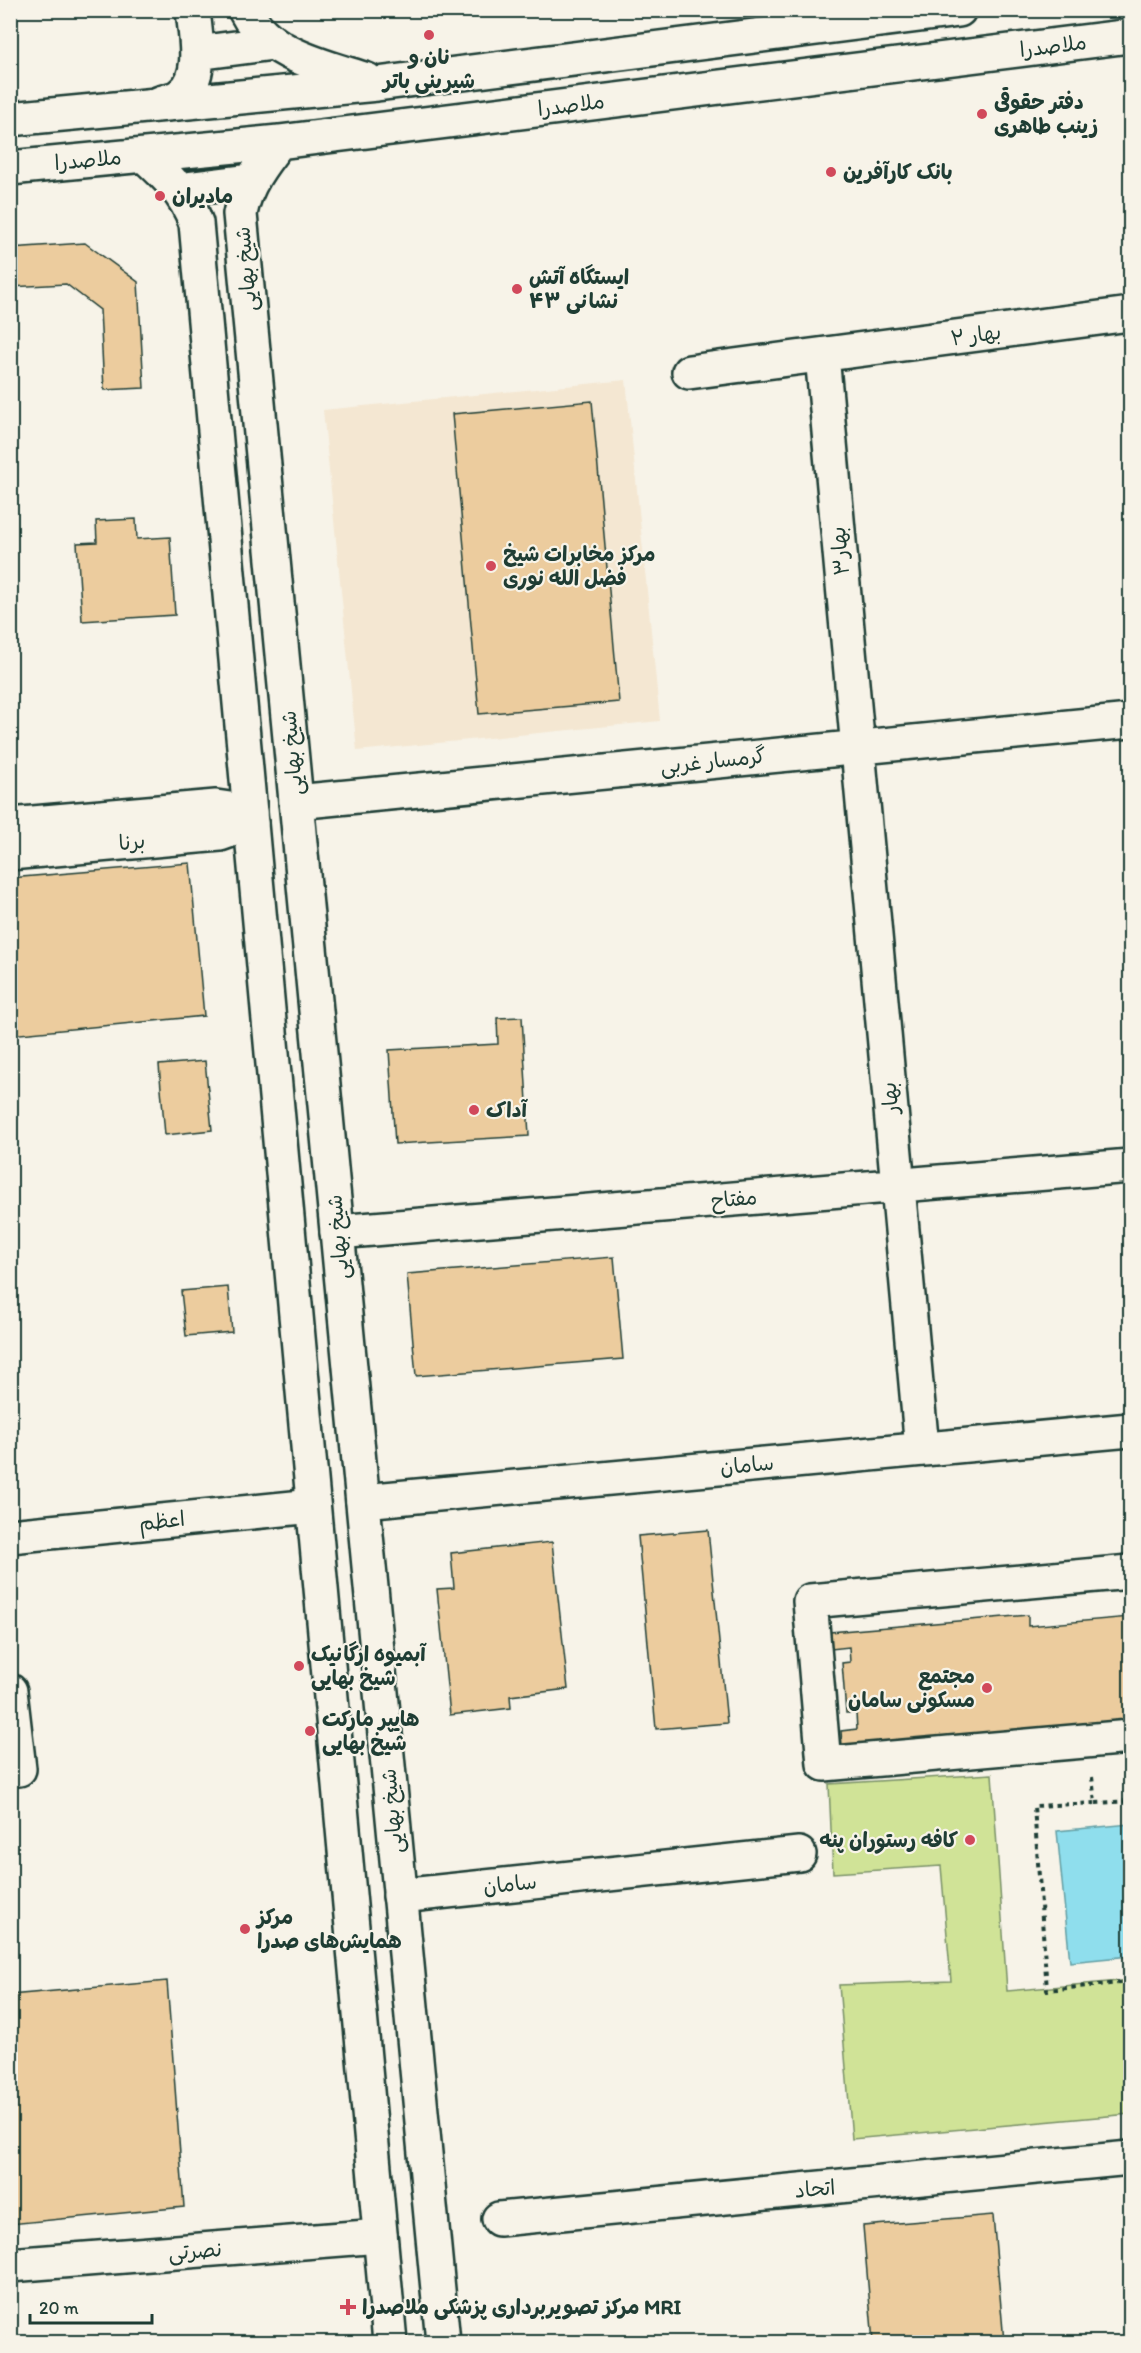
<svg xmlns="http://www.w3.org/2000/svg" width="1141" height="2353" font-family="Itim,'Playpen Sans Arabic',sans-serif">
<rect width="100%" height="100%" fill="#f7f3e8"/>
<filter id="ink" filterUnits="userSpaceOnUse"><feTurbulence type="fractalNoise" baseFrequency=".0167" numOctaves="2"/><feDisplacementMap in="SourceGraphic" scale="12" xChannelSelector="R" yChannelSelector="G"/><feConvolveMatrix kernelMatrix="1 2 1 2 8 2 1 2 1" color-interpolation-filters="sRGB"/></filter>
<g filter="url(#ink)">
<path fill="#f4e7d2" d="M 626,380 L 660,721 L 357,751 L 323,410 Z"/>
<path fill="#d0e397" stroke="#789066" stroke-width="1.5" d="M 992,1774 L 1007,1991 L 1130,1980 L 1130,2114 L 852,2139 L 839,1985 L 951,1981 L 941,1866 L 833,1873 L 829,1784 Z"/>
<path fill="#8fdeed" stroke="#629ea3" stroke-width="1.5" d="M 1130,1824 L 1130,1956 L 1070,1962 L 1057,1831 Z"/>
<path fill="#eccc9e" stroke="#1f3d34" stroke-width="1.5" d="M 85,243 L 138,282 L 144,388 L 104,390 L 100,310 L 66,284 L 10,287 L 10,248 Z
M 592,401 L 619,702 L 479,714 L 452,414 Z
M 136,519 L 137,539 L 170,537 L 175,615 L 82,621 L 77,543 L 97,542 L 96,521 Z
M 190,863 L 204,1016 L 10,1035 L 10,878 Z
M 522,1017 L 529,1136 L 395,1144 L 389,1050 L 498,1044 L 497,1018 Z
M 205,1061 L 212,1130 L 165,1135 L 159,1065 Z
M 614,1257 L 623,1359 L 416,1376 L 407,1274 Z
M 228,1287 L 232,1332 L 186,1336 L 181,1291 Z
M 708,1530 L 727,1723 L 656,1729 L 638,1536 Z
M 552,1542 L 568,1689 L 510,1696 L 511,1708 L 450,1715 L 437,1589 L 454,1588 L 451,1553 Z
M 1028,1615 L 1028,1626 L 1130,1617 L 1130,1721 L 842,1746 L 841,1731 L 857,1729 L 856,1713 L 846,1713 L 842,1663 L 850,1662 L 849,1647 L 831,1649 L 830,1632 Z
M 167,1981 L 184,2207 L 10,2224 L 10,1995 Z
M 993,2215 L 1004,2342 L 873,2342 L 863,2226 Z"/>
<g fill="none" stroke-linecap="round" stroke-linejoin="round">
<g stroke="#1f3d34" stroke-width="38">
<path id="minor" d="M 822,355 L 922,1449
M 689,372 L 1130,314
M 296,802 L 1130,721
M 10,825 L 216,807 L 250,812
M 10,853 L 220,834 L 251,823
M 337,1232 L 1130,1166
M 363,1501 L 1130,1430
M 10,1536 L 313,1506
M 1130,1572 L 810,1601 L 824,1764 L 1130,1737
M 10,1691 L 19,1769
M 400,1896 L 799,1854
M 499,2219 L 1130,2158
M 10,2265 L 380,2236"/>
</g>
<g stroke="#1f3d34" stroke-width="38">
<path id="major" d="M 245,10 C 267,55 324,66 367,80
M 197,53 L 273,43
M 160,103 C 167,101 177,99 182,94 C 205,76 195,35 193,10
M 10,119 L 377,84 L 959,10
M 279,142 C 262,163 245,186 240,214 L 443,2342
M 144,155 C 166,175 186,194 196,223 L 390,2342
M 10,168 L 279,142 L 1130,36
M 179,190 L 252,181"/>
</g>
<path stroke="#1f3d34" stroke-width="4" stroke-dasharray="4.5 4.5" stroke-linecap="butt" d="M 1092,1777 L 1095,1803 L 1130,1801
M 1095,1803 L 1034,1806 L 1047,1990 L 1130,1982"/>
<use href="#minor" stroke="#f7f3e8" stroke-width="33"/>
<use href="#major" stroke="#f7f3e8" stroke-width="33"/>
</g>
</g>
<g fill="#d1495b" stroke="#f7f3e8" stroke-width="2">
<circle cx="429" cy="35" r="6"/>
<circle cx="982" cy="114" r="6"/>
<circle cx="831" cy="172" r="6"/>
<circle cx="160" cy="196" r="6"/>
<circle cx="517" cy="289" r="6"/>
<circle cx="491" cy="566" r="6"/>
<circle cx="474" cy="1110" r="6"/>
<circle cx="299" cy="1666" r="6"/>
<circle cx="987" cy="1688" r="6"/>
<circle cx="310" cy="1731" r="6"/>
<circle cx="970" cy="1840" r="6"/>
<circle cx="245" cy="1929" r="6"/>
<path d="M345 2298h6v6h6v6h-6v6h-6v-6h-6v-6h6z"/>
</g>
<g text-anchor="middle" stroke-width="4.5" stroke-linejoin="round" paint-order="stroke">
<g font-size="21" fill="#1f3d34" stroke="#f7f3e8">
<text transform="translate(1053 46) rotate(-7)" y="7">ملاصدرا</text>
<text transform="translate(571 105) rotate(-7)" y="7">ملاصدرا</text>
<text transform="translate(88 160) rotate(-5)" y="7">ملاصدرا</text>
<text transform="translate(246 269) rotate(-95)" y="7">شیخ بهایی</text>
<text transform="translate(976 335) rotate(-8)" y="7">بهار ۲</text>
<text transform="translate(840 551) rotate(-95)" y="7">بهار۳</text>
<text transform="translate(292 753) rotate(-95)" y="7">شیخ بهایی</text>
<text transform="translate(713 761) rotate(-6)" y="7">گرمسار غربی</text>
<text transform="translate(132 842) rotate(-5)" y="7">برنا</text>
<text transform="translate(890 1098) rotate(-95)" y="7">بهار</text>
<text transform="translate(734 1199) rotate(-5)" y="7">مفتاح</text>
<text transform="translate(338 1237) rotate(-95)" y="7">شیخ بهایی</text>
<text transform="translate(747 1465) rotate(-5)" y="7">سامان</text>
<text transform="translate(162 1521) rotate(-6)" y="7">اعظم</text>
<text transform="translate(392 1811) rotate(-95)" y="7">شیخ بهایی</text>
<text transform="translate(510 1884) rotate(-6)" y="7">سامان</text>
<text transform="translate(815 2189) rotate(-5)" y="7">اتحاد</text>
<text transform="translate(195 2251) rotate(-4)" y="7">نصرتی</text>
</g>
<g font-size="21" font-weight="bold" fill="#1f3d34" stroke="#f7f3e8" text-anchor="start">
<text x="429" y="64" text-anchor="middle">نان و<tspan x="429" dy="24">شیرینی باتر</tspan></text>
<text x="994" y="109">دفتر حقوقی<tspan x="994" dy="24">زینب طاهری</tspan></text>
<text x="843" y="179">بانک کارآفرین</text>
<text x="172" y="203">مادیران</text>
<text x="529" y="284">ایستگاه آتش<tspan x="529" dy="24">نشانی ۴۳</tspan></text>
<text x="503" y="561">مرکز مخابرات شیخ<tspan x="503" dy="24">فضل الله نوری</tspan></text>
<text x="486" y="1117">آداک</text>
<text x="311" y="1661">آبمیوه ارگانیک<tspan x="311" dy="24">شیخ بهایی</tspan></text>
<text x="975" y="1683" text-anchor="end">مجتمع<tspan x="975" dy="24">مسکونی سامان</tspan></text>
<text x="322" y="1726">هایپر مارکت<tspan x="322" dy="24">شیخ بهایی</tspan></text>
<text x="958" y="1847" text-anchor="end">کافه رستوران پنه</text>
<text x="257" y="1924">مرکز<tspan x="257" dy="24">همایش‌های صدرا</tspan></text>
<text x="362" y="2314">مرکز تصویربرداری پزشکی ملاصدرا MRI</text>
</g>
</g>
<rect width="1141" height="2353" fill="none" stroke="#f7f3e8" stroke-width="36"/>
<rect x="18" y="18" width="1105" height="2317" fill="none" stroke="#1f3d34" stroke-width="2" filter="url(#ink)"/>
<path d="M30 2314v9h122v-9" fill="none" stroke="#1f3d34" stroke-width="3"/>
<text x="39" y="2314" font-size="18" fill="#1f3d34" stroke="#f7f3e8" stroke-width="4.5" paint-order="stroke">20 m</text>
</svg>
